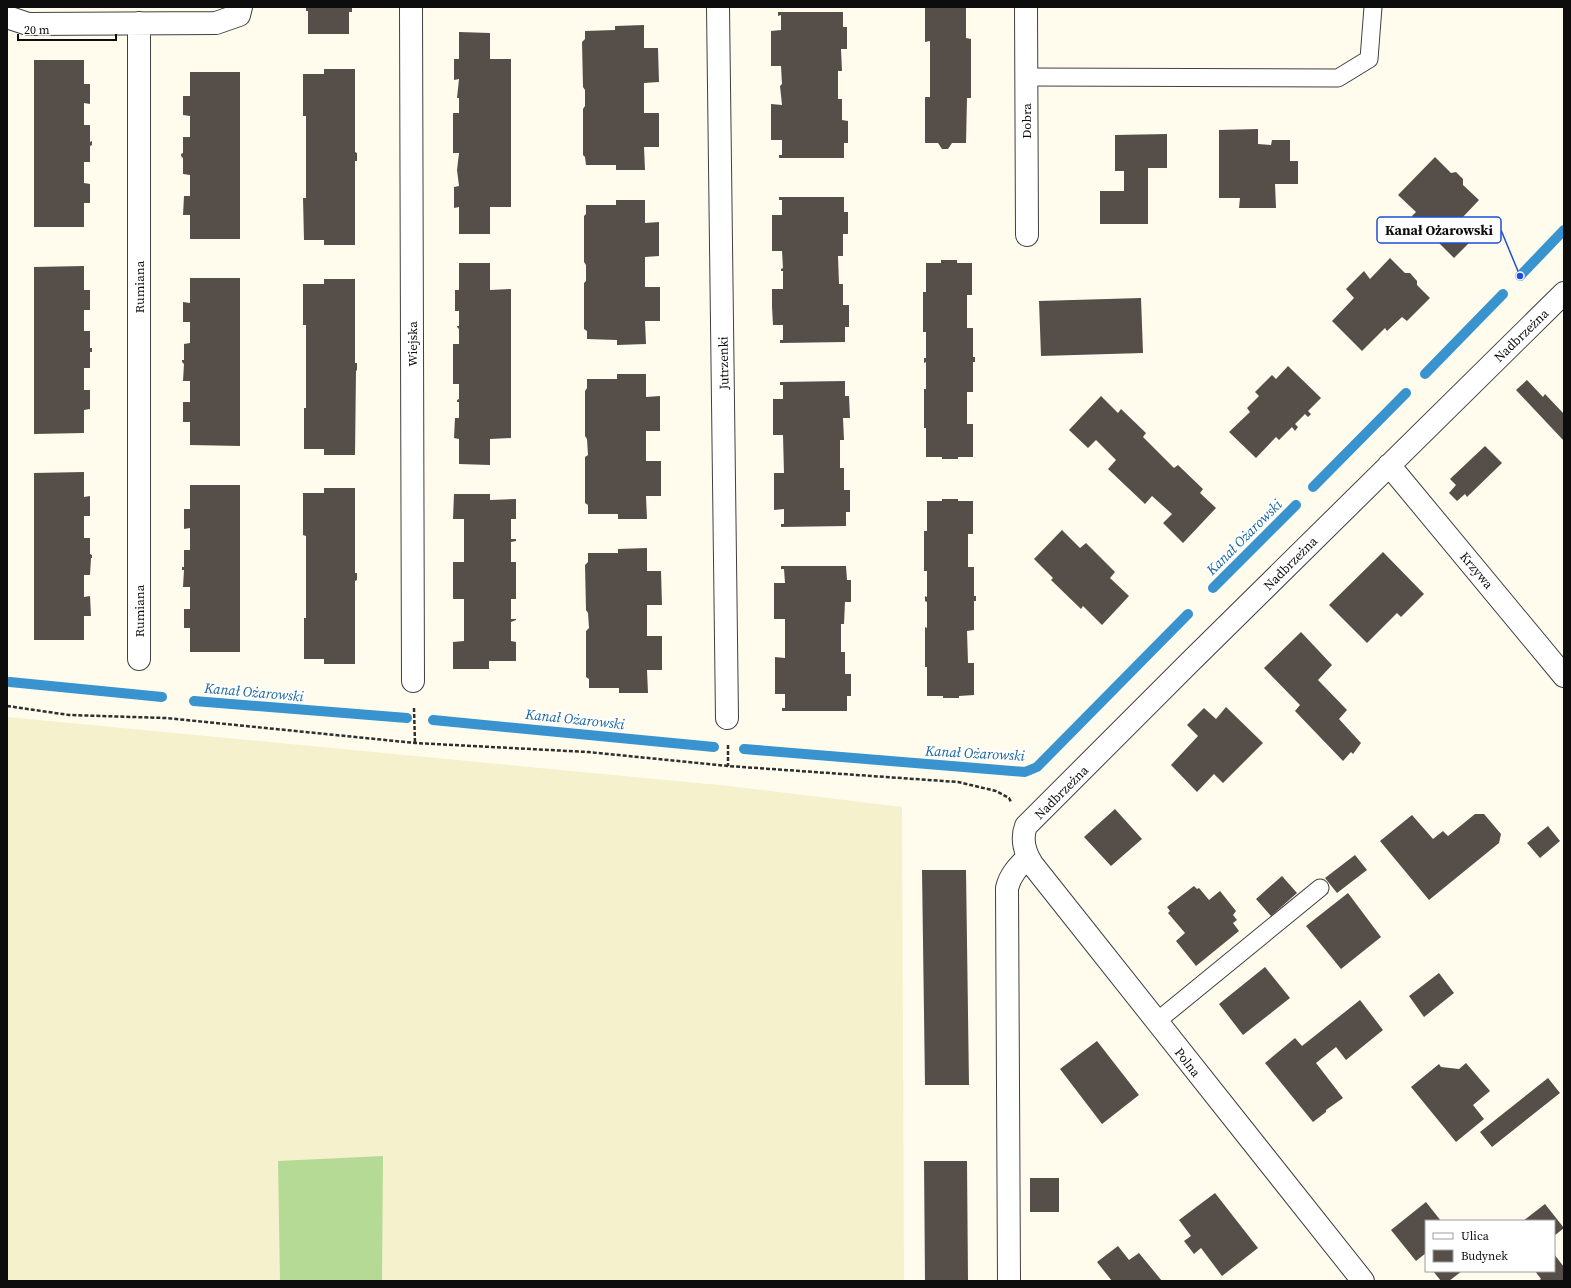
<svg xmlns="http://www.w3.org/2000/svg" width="1571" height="1288" font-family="'Source Serif 4',serif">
<rect width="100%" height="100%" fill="#fffbed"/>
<path fill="#f5f1cd" d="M 7,717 L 729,786 L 902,807 L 904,1281 L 7,1281 Z"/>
<path fill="#b5da96" d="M 383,1156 L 382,1281 L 280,1281 L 278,1161 Z"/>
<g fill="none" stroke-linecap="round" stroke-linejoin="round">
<path stroke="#3893ce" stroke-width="10" d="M 1520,276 L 1564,230
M 1425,374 L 1503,294
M 1313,487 L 1406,393
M 1213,588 L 1296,505
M 10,682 L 162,697
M 194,701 L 407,718
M 433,720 L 714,747
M 744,749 L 1025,772 L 1037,767 L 1188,614"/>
</g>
<path fill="#564e49" d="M 306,7 L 352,7 L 352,12 L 349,12 L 349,34 L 308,34 L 308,11 L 306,11 Z
M 925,7 L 966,7 L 966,38 L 971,39 L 971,98 L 967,98 L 966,143 L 952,143 L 948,149 L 942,149 L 938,143 L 925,143 L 925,97 L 930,97 L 930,41 L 925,42 Z
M 778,12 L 843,12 L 843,27 L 847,27 L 847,49 L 841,49 L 842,71 L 838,71 L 838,99 L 842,99 L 842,120 L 848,121 L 848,143 L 844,143 L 844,158 L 779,158 L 779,155 L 782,155 L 782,140 L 771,140 L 771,104 L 782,105 L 780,86 L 782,84 L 781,66 L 771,66 L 771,31 L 781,30 L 781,15 L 778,16 Z
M 644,25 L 644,48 L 658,48 L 659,82 L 644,83 L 644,113 L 659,113 L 659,147 L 644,147 L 645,170 L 616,170 L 616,165 L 586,165 L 585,157 L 583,155 L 583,109 L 585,106 L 585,90 L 583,87 L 582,42 L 585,39 L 585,31 L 615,30 L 615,26 Z
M 459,32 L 490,33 L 490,59 L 511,59 L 511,207 L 490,207 L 490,234 L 459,234 L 459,207 L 454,208 L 454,187 L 459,186 L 457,170 L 459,153 L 453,153 L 453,113 L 459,113 L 459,98 L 457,98 L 459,79 L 454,80 L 454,59 L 459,59 Z
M 34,60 L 84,60 L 84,84 L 90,84 L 90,104 L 84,103 L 84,125 L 90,125 L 90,142 L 92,141 L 92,145 L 90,146 L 90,162 L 84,162 L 84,183 L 90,184 L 90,203 L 84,203 L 84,227 L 34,227 Z
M 324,69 L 355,69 L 355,152 L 357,153 L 357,161 L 355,161 L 355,245 L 324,245 L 324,240 L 304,240 L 303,198 L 306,198 L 306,116 L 303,116 L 303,74 L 324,74 Z
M 190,72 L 240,72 L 240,239 L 190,239 L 190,215 L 183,215 L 184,196 L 190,196 L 190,175 L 183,174 L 183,157 L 182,158 L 181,155 L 181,154 L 183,153 L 183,137 L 190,137 L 190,116 L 183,115 L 183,96 L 190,96 Z
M 1258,129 L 1258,144 L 1271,145 L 1272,140 L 1290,140 L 1290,161 L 1298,161 L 1298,184 L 1275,184 L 1276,208 L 1239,208 L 1240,198 L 1219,198 L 1219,130 Z
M 1167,134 L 1167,168 L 1148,168 L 1148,224 L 1100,224 L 1100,191 L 1124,191 L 1124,171 L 1115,171 L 1115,135 Z
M 1435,157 L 1451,173 L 1456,172 L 1463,179 L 1463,185 L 1479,200 L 1462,218 L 1478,234 L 1454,258 L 1412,216 L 1416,212 L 1398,195 Z
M 779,197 L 844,197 L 844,212 L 848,212 L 848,234 L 843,234 L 843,256 L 838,256 L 839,284 L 843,284 L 843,305 L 849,305 L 849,327 L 845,327 L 845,342 L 780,343 L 780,340 L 783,340 L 783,325 L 773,325 L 772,307 L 772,289 L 783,289 L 783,271 L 781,271 L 781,269 L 783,268 L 782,251 L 772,251 L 772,215 L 782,215 L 782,200 L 779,200 Z
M 616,200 L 645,200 L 645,223 L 659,222 L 659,256 L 645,257 L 645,287 L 660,287 L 660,321 L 645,321 L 646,344 L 617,345 L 617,340 L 587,339 L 587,331 L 584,329 L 584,283 L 586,281 L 586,265 L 584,262 L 584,216 L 586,214 L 586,205 L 616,205 Z
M 1390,258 L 1405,273 L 1410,273 L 1417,281 L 1417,285 L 1430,298 L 1407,321 L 1402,317 L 1387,331 L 1385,328 L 1362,351 L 1332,321 L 1354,298 L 1346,289 L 1364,271 L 1370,279 Z
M 941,260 L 957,260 L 957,263 L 972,263 L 972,295 L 967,295 L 967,328 L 973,328 L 973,357 L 975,357 L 975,362 L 973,362 L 973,392 L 967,392 L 967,424 L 973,424 L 973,457 L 958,457 L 958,459 L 942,459 L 942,457 L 926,457 L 926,428 L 924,428 L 924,389 L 926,389 L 926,362 L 924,363 L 924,358 L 926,358 L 926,332 L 923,332 L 923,292 L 926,292 L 926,263 L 941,263 Z
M 459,263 L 490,263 L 490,290 L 511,289 L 511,438 L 490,439 L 490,465 L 459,464 L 459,439 L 454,438 L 455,418 L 459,418 L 459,402 L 457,402 L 457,400 L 459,399 L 459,384 L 453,384 L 453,344 L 459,344 L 459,329 L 457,327 L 457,326 L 459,326 L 459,311 L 455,311 L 455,290 L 459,290 Z
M 84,266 L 84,290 L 90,290 L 90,310 L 84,310 L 84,331 L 90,331 L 90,348 L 92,348 L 92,352 L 90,352 L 90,368 L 84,368 L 84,390 L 90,390 L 90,409 L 84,410 L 84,433 L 34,434 L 34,267 Z
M 190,278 L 240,278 L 240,446 L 190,445 L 190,422 L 183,422 L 183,402 L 190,402 L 190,381 L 183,381 L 184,364 L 182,362 L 182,360 L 184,360 L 184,344 L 190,343 L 190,322 L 183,322 L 183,302 L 190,303 Z
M 324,279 L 355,279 L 355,363 L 357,363 L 357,371 L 356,370 L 355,455 L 324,455 L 324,449 L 304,449 L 304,408 L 306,408 L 306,325 L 303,325 L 303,284 L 324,284 Z
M 1141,298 L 1143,353 L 1041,356 L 1039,301 Z
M 1288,366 L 1321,398 L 1308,411 L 1311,414 L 1308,417 L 1305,414 L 1295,424 L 1298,427 L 1295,431 L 1292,427 L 1279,440 L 1276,437 L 1256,458 L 1229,432 L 1250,412 L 1247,408 L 1259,396 L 1255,392 L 1272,375 L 1276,379 Z
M 617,374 L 646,374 L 646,397 L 660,396 L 660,431 L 646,431 L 646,461 L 661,461 L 661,496 L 646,496 L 647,519 L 618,519 L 618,514 L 588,514 L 588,505 L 585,503 L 585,457 L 588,455 L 587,439 L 585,436 L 585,391 L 587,388 L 587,379 L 617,379 Z
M 1527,380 L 1543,397 L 1545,394 L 1564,414 L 1564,441 L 1516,390 Z
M 845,381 L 845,396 L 849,396 L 850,418 L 843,418 L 844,440 L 840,440 L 840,468 L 844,468 L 844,490 L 850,490 L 850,512 L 846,512 L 846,526 L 781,527 L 781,524 L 784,524 L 784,509 L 774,510 L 774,473 L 784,473 L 783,435 L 773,435 L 773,399 L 783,399 L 783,385 L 780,385 L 780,382 Z
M 1101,396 L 1118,413 L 1121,409 L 1146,433 L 1143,437 L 1174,468 L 1178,465 L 1203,489 L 1200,493 L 1216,508 L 1183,543 L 1163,523 L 1172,514 L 1152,496 L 1145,504 L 1108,469 L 1116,460 L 1096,440 L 1088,448 L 1069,430 Z
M 1485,446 L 1502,463 L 1467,497 L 1465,494 L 1457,501 L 1449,493 L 1456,485 L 1450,479 Z
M 84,472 L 84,497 L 90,496 L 90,516 L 84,516 L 84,538 L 90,538 L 90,554 L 92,555 L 92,558 L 91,558 L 90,575 L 84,575 L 84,597 L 90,596 L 91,616 L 84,616 L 84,640 L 34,640 L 34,473 Z
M 190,485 L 240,485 L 240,652 L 190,652 L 190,628 L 184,628 L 184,609 L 190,609 L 190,587 L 183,587 L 184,570 L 182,570 L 182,567 L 184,567 L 184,550 L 190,550 L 190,528 L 184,529 L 184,509 L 190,509 Z
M 324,488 L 355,488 L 355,573 L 357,573 L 357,580 L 355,581 L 355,664 L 324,664 L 324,659 L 304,659 L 304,618 L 306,618 L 306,536 L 303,535 L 303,493 L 324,493 Z
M 454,494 L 490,494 L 490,500 L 516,499 L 516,519 L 511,519 L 511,539 L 516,539 L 516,541 L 511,542 L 511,562 L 516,562 L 516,599 L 511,599 L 511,619 L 516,619 L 516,620 L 511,622 L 511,641 L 516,642 L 516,661 L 489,661 L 489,669 L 453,669 L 453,642 L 464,641 L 464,599 L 453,599 L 453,562 L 464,562 L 464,519 L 453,519 Z
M 942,499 L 958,499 L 958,501 L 973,501 L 973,534 L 968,534 L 968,567 L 974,567 L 974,596 L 976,596 L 976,601 L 974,601 L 974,630 L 967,631 L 968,663 L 974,663 L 974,695 L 959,696 L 959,698 L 943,698 L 943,696 L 927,696 L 927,667 L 925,667 L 925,627 L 927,628 L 927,602 L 925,601 L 925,596 L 927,597 L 927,571 L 924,571 L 924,531 L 927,531 L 927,501 L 942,501 Z
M 1062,530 L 1080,548 L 1086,543 L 1115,572 L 1110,578 L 1129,596 L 1102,625 L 1083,606 L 1081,609 L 1051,580 L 1053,578 L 1034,559 Z
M 647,548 L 647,571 L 661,571 L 662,605 L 647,605 L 647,636 L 662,636 L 662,670 L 647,670 L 648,693 L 619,693 L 619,688 L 589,688 L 589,679 L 586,677 L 586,631 L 589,628 L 588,613 L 586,610 L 585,565 L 588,562 L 588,553 L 618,553 L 618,549 Z
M 1383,552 L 1424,594 L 1401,617 L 1397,613 L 1367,643 L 1329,605 Z
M 781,566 L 846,566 L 847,580 L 851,580 L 851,602 L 845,602 L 844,624 L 841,624 L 841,652 L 845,652 L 845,674 L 851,674 L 851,696 L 847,696 L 847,711 L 782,711 L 782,708 L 785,708 L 785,694 L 775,694 L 775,657 L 785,658 L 785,619 L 774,619 L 774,583 L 785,583 L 784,569 L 781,569 Z
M 1301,632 L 1332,665 L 1318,680 L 1347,710 L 1339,719 L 1361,743 L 1353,754 L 1351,752 L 1343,761 L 1295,711 L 1300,705 L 1264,668 Z
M 1226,707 L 1263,743 L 1223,783 L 1214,774 L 1197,792 L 1171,765 L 1198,736 L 1187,725 L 1204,708 L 1216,719 Z
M 1115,809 L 1142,839 L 1111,866 L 1084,837 Z
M 1475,814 L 1484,814 L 1501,834 L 1499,843 L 1429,900 L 1380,841 L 1412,815 L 1433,839 L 1443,831 L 1448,836 Z
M 1548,826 L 1560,841 L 1540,858 L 1527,843 Z
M 1355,855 L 1367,870 L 1337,893 L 1325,878 Z
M 922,870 L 966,870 L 969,1085 L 925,1085 Z
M 1282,876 L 1297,893 L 1271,916 L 1256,899 Z
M 1194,886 L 1197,889 L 1199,888 L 1209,900 L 1220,891 L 1236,911 L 1233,915 L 1237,920 L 1233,923 L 1239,931 L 1196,966 L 1176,941 L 1185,933 L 1168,913 L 1170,911 L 1167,907 Z
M 1348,893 L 1381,937 L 1341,969 L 1306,926 Z
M 1265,967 L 1290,998 L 1243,1035 L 1219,1004 Z
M 1439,973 L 1454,993 L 1424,1017 L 1409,996 Z
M 1360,1000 L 1383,1030 L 1346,1060 L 1336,1047 L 1316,1063 L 1343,1098 L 1326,1110 L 1326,1112 L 1313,1122 L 1265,1063 L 1295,1038 L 1302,1046 Z
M 1097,1041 L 1139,1095 L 1102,1124 L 1060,1069 Z
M 1466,1063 L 1490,1091 L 1473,1105 L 1484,1119 L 1456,1142 L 1411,1087 L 1439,1064 L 1441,1067 L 1459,1069 Z
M 1548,1078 L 1560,1093 L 1492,1147 L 1480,1132 Z
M 924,1161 L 967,1161 L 968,1281 L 925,1281 Z
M 1030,1178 L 1059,1178 L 1059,1212 L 1030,1212 Z
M 1215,1193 L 1258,1248 L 1222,1276 L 1201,1248 L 1194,1254 L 1184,1241 L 1191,1236 L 1179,1220 Z
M 1426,1202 L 1441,1221 L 1426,1221 L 1426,1253 L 1416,1261 L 1391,1230 Z
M 1545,1204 L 1564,1228 L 1554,1236 L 1554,1221 L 1523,1221 Z
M 1118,1246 L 1129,1260 L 1139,1253 L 1162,1281 L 1112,1281 L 1097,1262 Z
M 1554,1254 L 1564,1267 L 1564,1281 L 1538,1281 L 1541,1279 L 1535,1271 L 1554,1271 Z
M 1433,1271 L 1462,1271 L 1449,1281 L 1441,1281 Z"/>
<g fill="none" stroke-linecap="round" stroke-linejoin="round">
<g stroke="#404040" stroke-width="19">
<path id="service" d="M 1026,77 L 1338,78 L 1369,59 L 1373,7
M 1156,1022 L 1320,888"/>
</g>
<g stroke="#404040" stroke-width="24">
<path id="minor" d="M 411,7 L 413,681
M 718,7 L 727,718
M 1026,7 L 1027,235
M 7,17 L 28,24 L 216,23 L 239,15 L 241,7
M 1389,465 L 1564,676
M 139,659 L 139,23
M 1009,1281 L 1007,888 C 1010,875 1018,867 1028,857
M 1363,1281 L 1032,864 C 1025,853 1021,839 1026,826 L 1191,661 L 1564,293"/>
</g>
<path stroke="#2f2f2f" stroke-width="2.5" stroke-dasharray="4 2" stroke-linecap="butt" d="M 7,706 L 69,715 L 166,718 L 415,743 L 588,752 L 728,766 L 958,782 L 996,791 L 1009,798 L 1011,802
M 414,708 L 415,743
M 728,745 L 728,766"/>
<use href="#service" stroke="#fff" stroke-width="17"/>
<use href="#minor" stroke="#fff" stroke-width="22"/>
</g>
<g text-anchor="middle" stroke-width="4" stroke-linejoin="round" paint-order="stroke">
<g font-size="13" fill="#0d0d0d" stroke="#fff">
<text transform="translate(1026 121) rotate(-90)" y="5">Dobra</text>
<text transform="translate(139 287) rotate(-90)" y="5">Rumiana</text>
<text transform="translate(1521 335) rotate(-44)" y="5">Nadbrzeżna</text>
<text transform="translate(412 344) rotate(-90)" y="5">Wiejska</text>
<text transform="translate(723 363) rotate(-91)" y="5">Jutrzenki</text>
<text transform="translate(1290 563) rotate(-45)" y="5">Nadbrzeżna</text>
<text transform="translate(1477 570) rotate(50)" y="5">Krzywa</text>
<text transform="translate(139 611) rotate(-90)" y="5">Rumiana</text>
<text transform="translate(1061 792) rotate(-45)" y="5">Nadbrzeżna</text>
<text transform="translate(1188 1062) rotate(52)" y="5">Polna</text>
</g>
<g font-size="14" font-style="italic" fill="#1564a0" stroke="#fff">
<text transform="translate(1244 537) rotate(-45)" y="5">Kanał Ożarowski</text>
<text transform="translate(254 692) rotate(5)" y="5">Kanał Ożarowski</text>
<text transform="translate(575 719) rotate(6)" y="5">Kanał Ożarowski</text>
<text transform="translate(975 753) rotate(3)" y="5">Kanał Ożarowski</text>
</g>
</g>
<path fill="none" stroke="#1d4ed8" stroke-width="1.5" d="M1520 276L1501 230"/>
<circle fill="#1d4ed8" stroke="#fff" stroke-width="1.5" cx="1520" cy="276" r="4"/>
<rect fill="#fff" stroke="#1d4ed8" stroke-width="1.5" x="1377" y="217" width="124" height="26" rx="4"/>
<g font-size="14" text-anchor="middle" font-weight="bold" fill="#0d0d0d">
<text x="1439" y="235">Kanał Ożarowski</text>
</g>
<rect width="1571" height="1288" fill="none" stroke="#0d0d0d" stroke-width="16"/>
<rect x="1425" y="1220" width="130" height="52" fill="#ffffff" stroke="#9e9e9e"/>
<rect x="1433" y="1233" width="20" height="6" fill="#ffffff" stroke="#9e9e9e"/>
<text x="1461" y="1240" font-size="12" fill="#0d0d0d">Ulica</text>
<rect x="1433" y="1250" width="20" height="12" fill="#564e49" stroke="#9e9e9e"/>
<text x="1461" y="1260" font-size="12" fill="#0d0d0d">Budynek</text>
<path d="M18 34v6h98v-6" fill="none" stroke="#0d0d0d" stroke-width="2"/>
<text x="24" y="34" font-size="12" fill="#0d0d0d" stroke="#ffffff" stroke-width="3" paint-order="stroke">20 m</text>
</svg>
